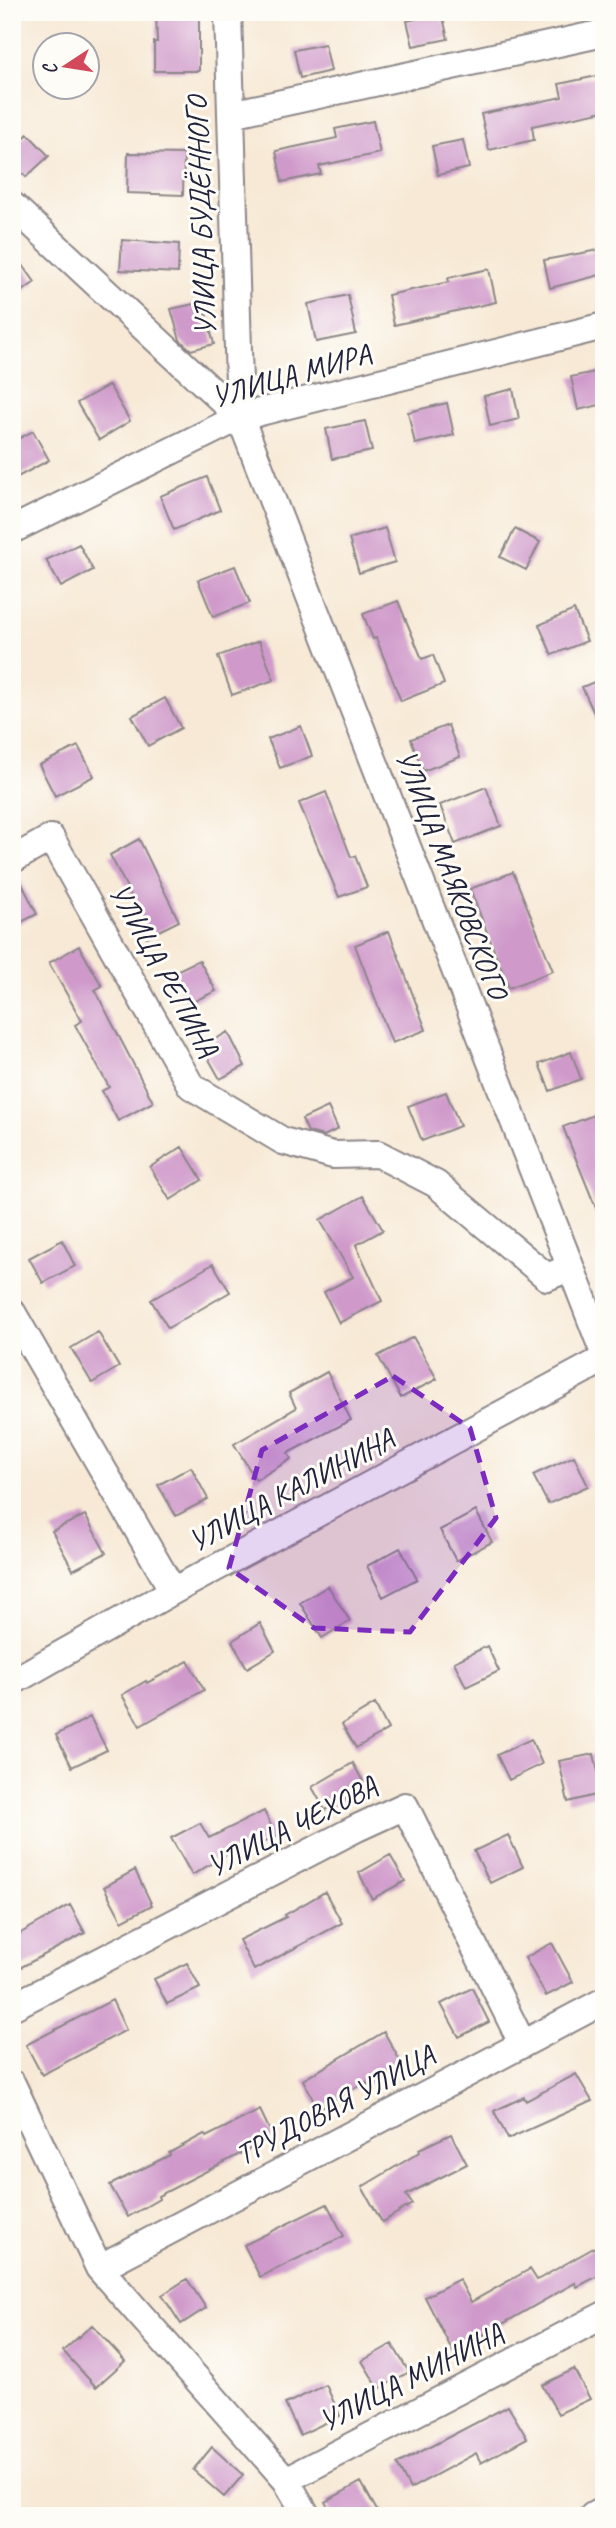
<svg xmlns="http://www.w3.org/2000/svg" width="616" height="2528" font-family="Caveat,sans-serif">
<rect width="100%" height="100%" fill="#fdfcf7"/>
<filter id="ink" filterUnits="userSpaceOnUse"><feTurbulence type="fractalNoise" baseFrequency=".0143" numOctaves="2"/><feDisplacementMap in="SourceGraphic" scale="14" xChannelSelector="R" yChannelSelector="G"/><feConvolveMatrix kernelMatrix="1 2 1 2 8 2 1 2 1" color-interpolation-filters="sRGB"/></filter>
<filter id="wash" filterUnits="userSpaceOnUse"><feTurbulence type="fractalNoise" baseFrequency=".00686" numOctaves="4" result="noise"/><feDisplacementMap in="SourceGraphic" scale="28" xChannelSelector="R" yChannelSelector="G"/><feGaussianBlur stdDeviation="1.57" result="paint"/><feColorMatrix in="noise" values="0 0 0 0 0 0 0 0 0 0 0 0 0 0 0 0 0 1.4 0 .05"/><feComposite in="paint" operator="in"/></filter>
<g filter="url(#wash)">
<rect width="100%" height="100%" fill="#f7e9d5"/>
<g id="blocks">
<path fill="#cf99ca" d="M 156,12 L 199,12 L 199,71 L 154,71 L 154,42 L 157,42 Z
M 442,13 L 448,39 L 413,46 L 407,21 Z
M 325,44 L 331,71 L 300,78 L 294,50 Z
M 597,76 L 604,111 L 532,126 L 534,140 L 489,150 L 481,114 L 562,97 L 559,84 Z
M 373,121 L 380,153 L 319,166 L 321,174 L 282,182 L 276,151 L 337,138 L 335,129 Z
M 28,134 L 49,156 L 26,177 L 12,162 L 12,149 Z
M 463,140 L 469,168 L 438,175 L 432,146 Z
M 128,153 L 184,154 L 183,195 L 127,193 Z
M 122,240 L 179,244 L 178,273 L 120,270 Z
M 604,249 L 604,274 L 550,288 L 544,260 Z
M 12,250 L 35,282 L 12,299 Z
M 489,269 L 496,302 L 394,325 L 388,295 L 449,282 L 448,278 Z
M 348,295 L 356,334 L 316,342 L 308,304 Z
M 203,302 L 214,344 L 191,350 L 180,340 L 171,309 Z
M 604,370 L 604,404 L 578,410 L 571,377 Z
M 109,385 L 130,421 L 99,440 L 77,403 Z
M 513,389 L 519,419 L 490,426 L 484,396 Z
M 447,403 L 454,435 L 415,444 L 408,412 Z
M 365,421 L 372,451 L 332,459 L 326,429 Z
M 33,431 L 49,460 L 12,480 L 12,442 Z
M 207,477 L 220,510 L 174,530 L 160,496 Z
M 385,528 L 395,562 L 359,573 L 349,539 Z
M 515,529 L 540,542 L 526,570 L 500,557 Z
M 79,544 L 93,570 L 61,587 L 46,560 Z
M 235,566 L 250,603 L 213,617 L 198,580 Z
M 398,601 L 422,659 L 433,655 L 444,684 L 401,701 L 376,638 L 373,639 L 363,614 Z
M 574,610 L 587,641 L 552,655 L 539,625 Z
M 259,641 L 274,680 L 232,695 L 218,656 Z
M 604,678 L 604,735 L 582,687 Z
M 165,698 L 181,728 L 148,746 L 132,716 Z
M 448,725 L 460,757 L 423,771 L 411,739 Z
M 301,726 L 312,756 L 280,768 L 268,739 Z
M 78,746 L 94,776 L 55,796 L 39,765 Z
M 486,787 L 501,826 L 455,844 L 440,805 Z
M 326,792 L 351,857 L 355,856 L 367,887 L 339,897 L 299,803 Z
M 139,839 L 179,921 L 147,937 L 134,911 L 138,909 L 110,855 Z
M 513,872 L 553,971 L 509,988 L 470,889 Z
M 17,874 L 37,914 L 12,927 L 12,876 Z
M 389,931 L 426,1030 L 392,1043 L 355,945 Z
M 79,946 L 102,986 L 95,990 L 153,1102 L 118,1121 L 102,1091 L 109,1087 L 75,1025 L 82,1021 L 49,963 Z
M 199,960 L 216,991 L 188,1004 L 174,972 Z
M 228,1032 L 245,1066 L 220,1079 L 202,1047 Z
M 571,1052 L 581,1079 L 550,1091 L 539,1064 Z
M 446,1092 L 460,1126 L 422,1141 L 408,1106 Z
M 328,1107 L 338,1129 L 324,1136 L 308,1132 L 302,1119 Z
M 604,1111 L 604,1223 L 602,1223 L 563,1127 Z
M 182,1147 L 202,1180 L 170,1200 L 150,1167 Z
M 363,1196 L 383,1230 L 356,1245 L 382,1301 L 339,1323 L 324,1292 L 353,1277 L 320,1220 Z
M 62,1240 L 75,1266 L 43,1283 L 29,1258 Z
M 213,1264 L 230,1292 L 168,1328 L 151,1300 Z
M 98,1332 L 119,1367 L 92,1383 L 71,1348 Z
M 413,1337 L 437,1379 L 401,1398 L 378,1356 Z
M 327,1372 L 351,1420 L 288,1453 L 291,1459 L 256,1480 L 234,1444 L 296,1408 L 289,1393 Z
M 574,1456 L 588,1486 L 548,1504 L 533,1475 Z
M 191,1467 L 208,1499 L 176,1516 L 158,1485 Z
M 476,1511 L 492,1542 L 456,1561 L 440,1530 Z
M 85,1515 L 106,1553 L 73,1570 L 52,1531 Z
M 400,1548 L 417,1579 L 383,1597 L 367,1566 Z
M 328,1586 L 350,1621 L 322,1638 L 300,1603 Z
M 260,1623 L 275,1651 L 247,1668 L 232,1641 Z
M 487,1646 L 499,1671 L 466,1687 L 454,1662 Z
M 188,1661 L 204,1690 L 140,1726 L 122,1695 L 146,1681 L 147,1683 Z
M 375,1704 L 388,1729 L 356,1748 L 342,1724 Z
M 90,1717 L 107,1750 L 72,1767 L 56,1735 Z
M 531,1739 L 542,1764 L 509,1780 L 497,1755 Z
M 594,1754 L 603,1793 L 568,1802 L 559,1761 Z
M 353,1763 L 366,1787 L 325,1810 L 312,1787 Z
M 264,1811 L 276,1836 L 239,1854 L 236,1849 L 192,1875 L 171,1838 L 200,1823 L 209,1838 Z
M 508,1835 L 523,1867 L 490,1883 L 474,1851 Z
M 390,1855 L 405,1881 L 372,1899 L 359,1873 Z
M 135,1870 L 152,1905 L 122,1921 L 104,1887 Z
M 325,1892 L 342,1923 L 254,1970 L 239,1940 L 286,1917 L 285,1915 Z
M 70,1905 L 85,1933 L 12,1972 L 12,1938 Z
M 552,1943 L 573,1982 L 546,1996 L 525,1958 Z
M 187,1963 L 200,1988 L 167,2004 L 154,1979 Z
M 472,1988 L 489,2022 L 459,2037 L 441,2004 Z
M 112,2000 L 126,2030 L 42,2075 L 26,2045 Z
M 384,2032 L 403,2066 L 367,2085 L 366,2082 L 318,2109 L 303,2080 Z
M 576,2074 L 592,2101 L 508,2139 L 494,2111 L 524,2097 L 526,2101 Z
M 260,2110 L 273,2137 L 158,2196 L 159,2199 L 128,2217 L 110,2185 L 170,2155 L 169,2153 L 204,2134 L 206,2137 Z
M 451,2134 L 467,2164 L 406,2195 L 412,2204 L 382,2222 L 362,2187 L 420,2152 L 419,2149 Z
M 327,2204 L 344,2236 L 260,2277 L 244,2245 Z
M 597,2246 L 604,2258 L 604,2273 L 577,2287 L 575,2283 L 453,2352 L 425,2297 L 459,2279 L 471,2302 L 530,2269 L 537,2280 Z
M 187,2279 L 206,2308 L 181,2324 L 162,2295 Z
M 92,2325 L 125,2361 L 96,2387 L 63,2351 Z
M 392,2344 L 409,2372 L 379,2389 L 362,2361 Z
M 574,2369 L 590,2399 L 558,2414 L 542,2385 Z
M 326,2385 L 340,2416 L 300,2435 L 285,2404 Z
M 508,2406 L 527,2438 L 481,2463 L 476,2453 L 410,2489 L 397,2464 Z
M 212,2447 L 243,2475 L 224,2497 L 193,2470 Z
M 361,2482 L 380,2516 L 333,2516 L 325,2502 Z"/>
</g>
</g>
<g filter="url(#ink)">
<use href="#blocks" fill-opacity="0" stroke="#8c8688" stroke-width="2"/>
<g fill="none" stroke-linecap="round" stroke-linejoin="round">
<g stroke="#8c8688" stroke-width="30">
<path id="street" d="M 228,12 L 240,417 L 604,1353
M 231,114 L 604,33
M 12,205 L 240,417
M 12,530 L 240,417 L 604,326
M 12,860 L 51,838 L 191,1086 L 283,1141 L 333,1155 L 378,1154 L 436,1184 L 547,1277 L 569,1268
M 12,1312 L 173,1591
M 12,1682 L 173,1591 L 604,1359
M 12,2007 L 357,1828 L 405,1806 L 522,2043
M 12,2084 L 99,2268 L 286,2480
M 99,2268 L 604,2001
M 307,2516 L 286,2480 L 604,2315
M 593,2516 L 604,2510"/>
</g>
<use href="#street" stroke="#fff" stroke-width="26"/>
</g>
</g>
<path fill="#7b2cbf" fill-opacity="0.2" stroke="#7b2cbf" stroke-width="5" stroke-dasharray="14 9" stroke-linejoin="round" d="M 393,1376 L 470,1428 L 496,1518 L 410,1632 L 314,1628 L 229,1568 L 262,1450 Z"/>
<g text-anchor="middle" stroke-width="6" stroke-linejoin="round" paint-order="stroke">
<g font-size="30" fill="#22223b" stroke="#fdfcf7">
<text transform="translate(201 216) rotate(-92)" y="10">УЛИЦА БУДЁННОГО</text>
<text transform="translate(291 375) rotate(-16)" y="10">УЛИЦА МИРА</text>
<text transform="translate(452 874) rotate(69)" y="10">УЛИЦА МАЯКОВСКОГО</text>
<text transform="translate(164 970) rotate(61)" y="10">УЛИЦА РЕПИНА</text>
<text transform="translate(291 1490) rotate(-28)" y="10">УЛИЦА КАЛИНИНА</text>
<text transform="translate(292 1826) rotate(-27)" y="10">УЛИЦА ЧЕХОВА</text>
<text transform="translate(335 2105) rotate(-28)" y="10">ТРУДОВАЯ УЛИЦА</text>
<text transform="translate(411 2377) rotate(-27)" y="10">УЛИЦА МИНИНА</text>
</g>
</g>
<rect width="616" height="2528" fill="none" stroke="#fdfcf7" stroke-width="42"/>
<g transform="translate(66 66) rotate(258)"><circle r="33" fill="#fdfcf7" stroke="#a5a5ac" stroke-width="2"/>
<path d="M0-5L12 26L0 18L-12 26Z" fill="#d1495b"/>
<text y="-10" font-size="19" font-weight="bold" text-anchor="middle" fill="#22223b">С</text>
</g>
</svg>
